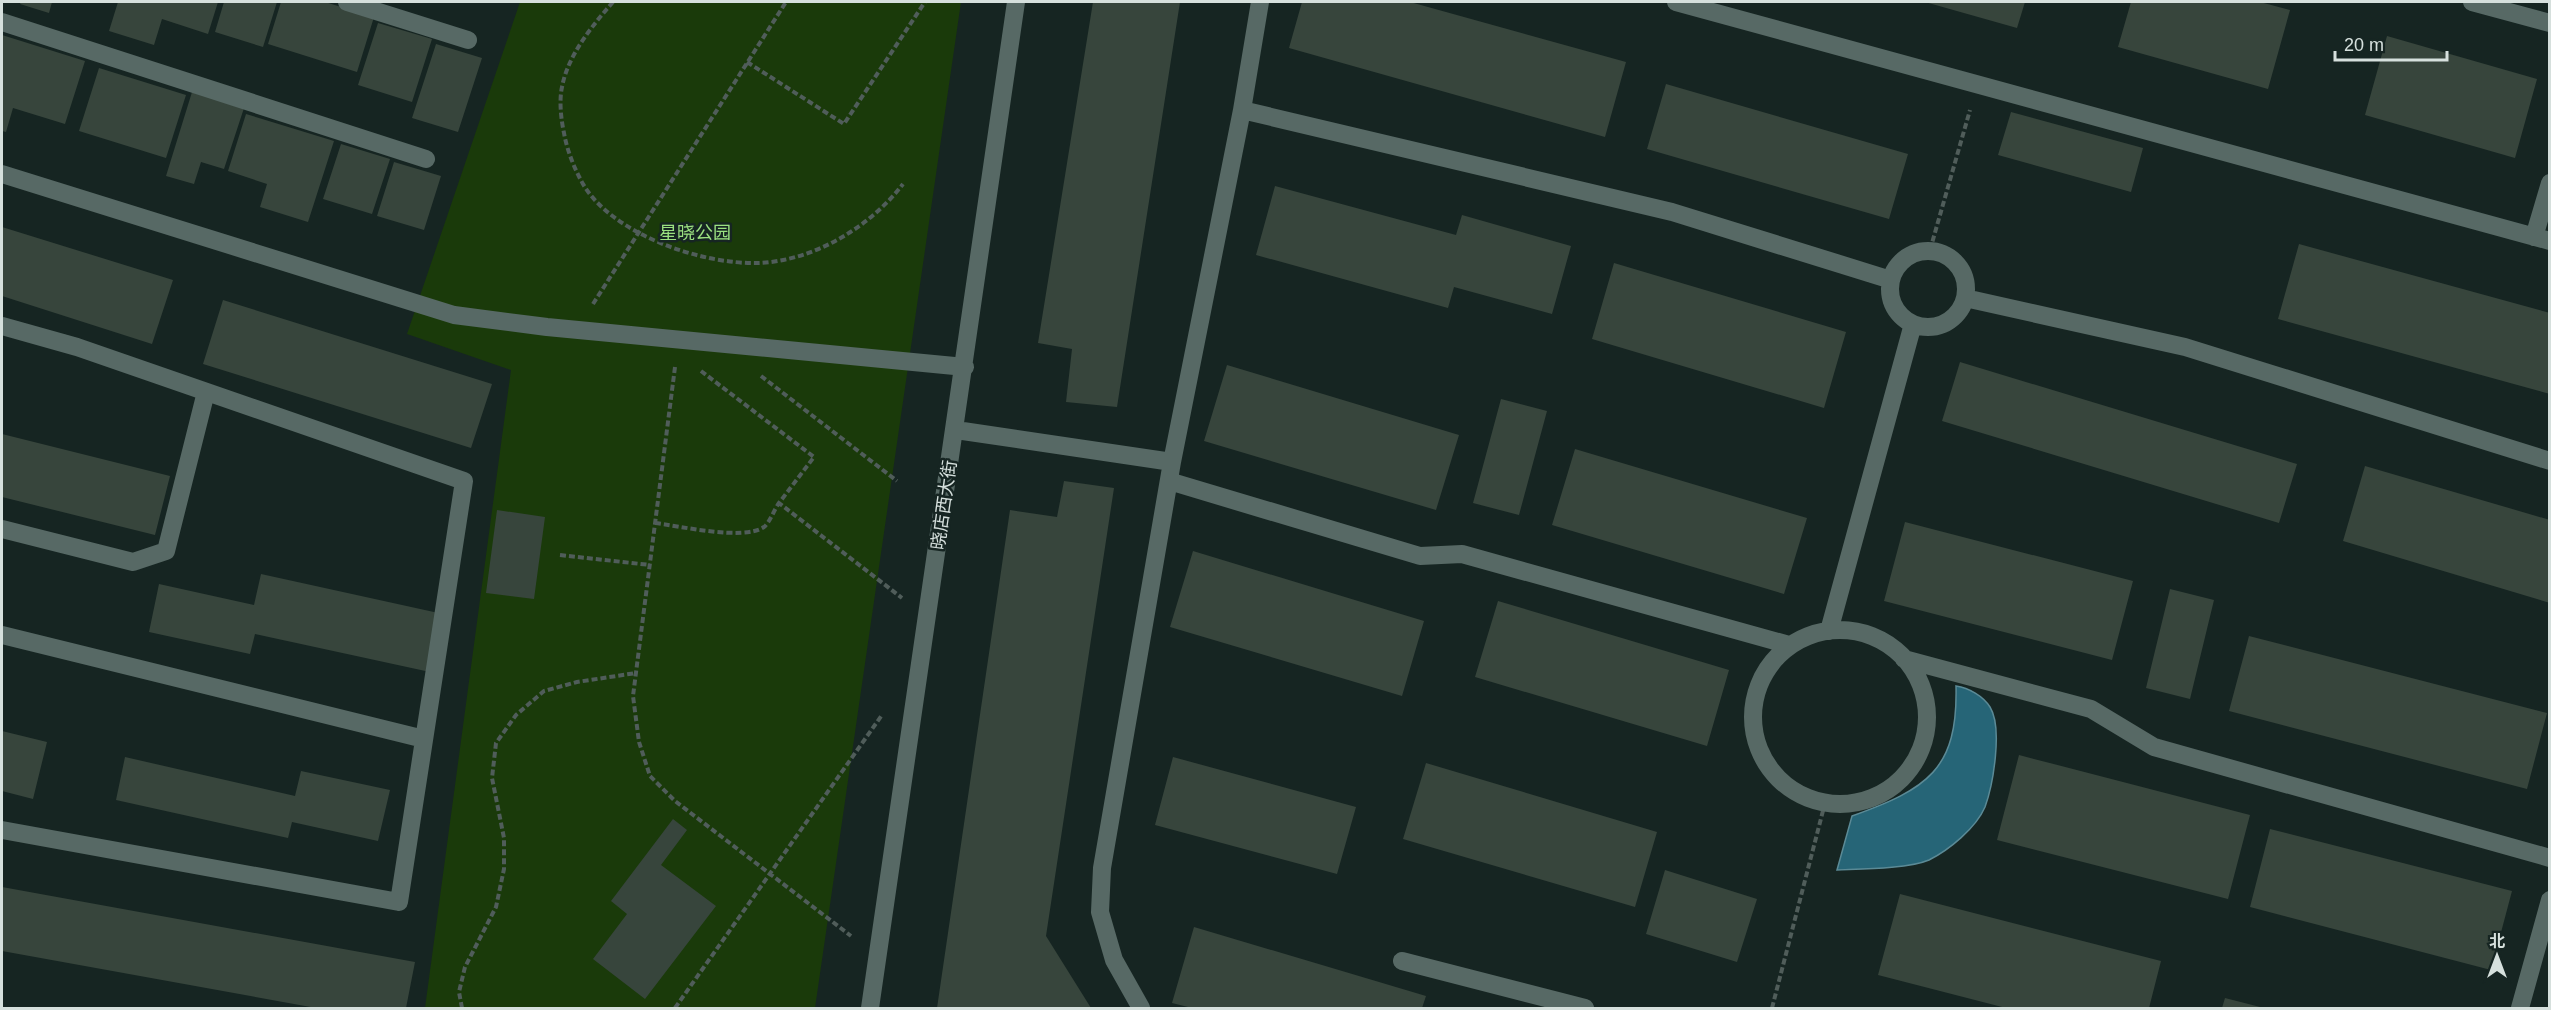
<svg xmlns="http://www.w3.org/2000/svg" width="2551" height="1010" font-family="Arial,'Noto Sans SC',sans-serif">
<rect width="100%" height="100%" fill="#162522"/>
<path fill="#1a3a0a" d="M 520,2 L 961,2 L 815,1008 L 425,1008 L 511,370 L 407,334 Z"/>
<path fill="#266577" stroke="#5b8a96" stroke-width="1.5" d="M 1956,686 C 1969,688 1983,696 1990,707 C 2003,728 1993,785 1985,807 C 1976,828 1949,850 1929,860 C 1908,869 1861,869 1837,870 L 1852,816 C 1927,789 1958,770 1956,686 Z"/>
<path fill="#37453c" d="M 21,2 L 52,2 L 49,13 L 20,4 Z
M 118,2 L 218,2 L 208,34 L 162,19 L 154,45 L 109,31 Z
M 224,2 L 277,2 L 263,47 L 215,32 Z
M 281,2 L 325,2 L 374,17 L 357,72 L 268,44 Z
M 1093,2 L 1180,2 L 1117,407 L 1066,402 L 1072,349 L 1038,343 Z
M 1302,2 L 1410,2 L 1626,62 L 1605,137 L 1289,48 Z
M 1925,2 L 2025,2 L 2017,28 Z
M 2131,2 L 2260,2 L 2290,10 L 2268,89 L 2118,47 Z
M 378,23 L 432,39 L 412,102 L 358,85 Z
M 2,35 L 85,61 L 65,124 L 13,108 L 6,132 L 2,131 Z
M 2387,36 L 2537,79 L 2515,158 L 2365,115 Z
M 436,44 L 482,58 L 458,132 L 412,118 Z
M 99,68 L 186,95 L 166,158 L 79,131 Z
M 1666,84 L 1908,154 L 1889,219 L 1647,149 Z
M 192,92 L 244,108 L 224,169 L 201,162 L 194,184 L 166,176 Z
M 2011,112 L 2143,148 L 2131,192 L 1998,155 Z
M 246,114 L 334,141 L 308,222 L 260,207 L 267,184 L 228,171 Z
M 341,144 L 390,159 L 372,214 L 323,199 Z
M 394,162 L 441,176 L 424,230 L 377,216 Z
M 1275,186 L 1456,235 L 1462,215 L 1571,246 L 1552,314 L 1454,287 L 1448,308 L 1256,255 Z
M 2,227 L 173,280 L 152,344 L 2,296 Z
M 2299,244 L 2550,313 L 2550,394 L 2278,319 Z
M 1614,263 L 1846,332 L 1824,408 L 1592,339 Z
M 223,300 L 492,384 L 471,448 L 203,364 Z
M 1960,362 L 2297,464 L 2279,523 L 1942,421 Z
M 1227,365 L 1459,435 L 1436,510 L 1204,441 Z
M 1501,399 L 1547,411 L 1519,515 L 1473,503 Z
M 2,434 L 170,476 L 155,535 L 2,497 Z
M 1575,449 L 1807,518 L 1784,594 L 1552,525 Z
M 2365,466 L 2550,520 L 2550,603 L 2343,541 Z
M 1064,481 L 1114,488 L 1046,936 L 1091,1008 L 937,1008 L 1010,510 L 1057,517 Z
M 497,510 L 545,517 L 534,599 L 486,593 Z
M 1905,522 L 2133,581 L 2112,660 L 1884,601 Z
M 1193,551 L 1424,621 L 1402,696 L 1170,627 Z
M 261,574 L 443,614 L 430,672 L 255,634 L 250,654 L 149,632 L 159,584 L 254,605 Z
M 2170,589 L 2214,600 L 2190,699 L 2146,688 Z
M 1498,601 L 1729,670 L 1707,746 L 1475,677 Z
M 2249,636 L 2547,713 L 2527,789 L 2229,711 Z
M 2,731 L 47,742 L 33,799 L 2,791 Z
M 2019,755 L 2250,815 L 2228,899 L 1997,840 Z
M 125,757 L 295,796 L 301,771 L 390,790 L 378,841 L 292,822 L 288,838 L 116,800 Z
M 1173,757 L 1356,807 L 1337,874 L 1155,825 Z
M 1426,763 L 1657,832 L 1635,907 L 1403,839 Z
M 673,819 L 687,830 L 661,865 L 716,906 L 645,999 L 593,959 L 627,914 L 611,901 Z
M 2270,829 L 2512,891 L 2491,970 L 2250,907 Z
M 1665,870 L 1757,899 L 1737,962 L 1646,934 Z
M 2,887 L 415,962 L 406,1008 L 316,1008 L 2,951 Z
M 1900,894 L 2161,961 L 2149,1008 L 2006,1008 L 1878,975 Z
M 1194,927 L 1426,996 L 1422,1008 L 1192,1008 L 1172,1003 Z
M 2225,998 L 2264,1008 L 2222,1008 Z"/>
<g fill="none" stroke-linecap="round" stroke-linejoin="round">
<path stroke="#505d5a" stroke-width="4" stroke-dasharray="6 3" stroke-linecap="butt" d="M 613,2 C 592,26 568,55 562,87 C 559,101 561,119 564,133 C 567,150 574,168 583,184 C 613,235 703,265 760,263 C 815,260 870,227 903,184
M 747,62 L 844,124 L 925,2
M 1930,250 L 1970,110
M 593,304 L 786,2
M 675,367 L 633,696 L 639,742 L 650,776 L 675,801 L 851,936
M 701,371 L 814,457 L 779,503 L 902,598
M 761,376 L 897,481
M 655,523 C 680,526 743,541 764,527 C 770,522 774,510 779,503
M 560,555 L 650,565
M 462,1008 L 459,992 L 465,967 L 496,907 L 504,869 L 504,838 L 492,778 L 496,743 L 516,715 L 544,691 L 577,682 L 636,673
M 675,1008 L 882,715
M 1772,1008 L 1825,803"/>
<path stroke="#576965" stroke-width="18" d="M 347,2 L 468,40
M 1676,2 L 2550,241
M 2472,2 L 2550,23
M 2,22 L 426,159
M 1242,110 L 1260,2
M 2,174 L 454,315 L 547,327 L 965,367
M 2534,237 L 2550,183
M1890 289a38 38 0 1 1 76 0a38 38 0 1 1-76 0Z
M 1965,298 L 2185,347 L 2550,461
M 2,326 L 77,347 L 464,481 L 399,902 L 2,830
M 956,430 L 1172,462
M 1169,481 L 1420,556 L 1462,554 L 1789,645
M 2,529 L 133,562 L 166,551 L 206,392
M1753 717a87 87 0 1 1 174 0a87 87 0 1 1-174 0Z
M 1829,631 L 1913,324
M 2,635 L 424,739
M 1904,659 L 2091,709 L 2154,747 L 2550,858
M 1402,961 L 1585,1008
M 870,1008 L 1016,2
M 1141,1008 L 1114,960 L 1100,912 L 1102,868 L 1172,462 L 1242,110 L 1672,212 L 1891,280
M 2520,1008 L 2550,900"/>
</g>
<g text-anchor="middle" stroke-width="5" stroke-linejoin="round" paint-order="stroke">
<g font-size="18" fill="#9be080" stroke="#162522">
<text x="695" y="239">星晓公园</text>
</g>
<g font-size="18" fill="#d6e0dd" stroke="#162522">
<text transform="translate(944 505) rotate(-82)" y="6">晓店西大街</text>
</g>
</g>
<rect width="2551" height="1010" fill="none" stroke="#d6e0dd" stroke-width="6"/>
<g transform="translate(2497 956)" stroke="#162522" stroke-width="4.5" paint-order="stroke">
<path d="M0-4.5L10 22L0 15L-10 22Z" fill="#d6e0dd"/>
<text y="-9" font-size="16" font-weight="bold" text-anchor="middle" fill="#d6e0dd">北</text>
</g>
<path d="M2335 51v9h112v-9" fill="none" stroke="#d6e0dd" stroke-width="3"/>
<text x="2344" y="51" font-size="18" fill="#d6e0dd" stroke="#162522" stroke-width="4.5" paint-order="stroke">20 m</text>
</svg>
